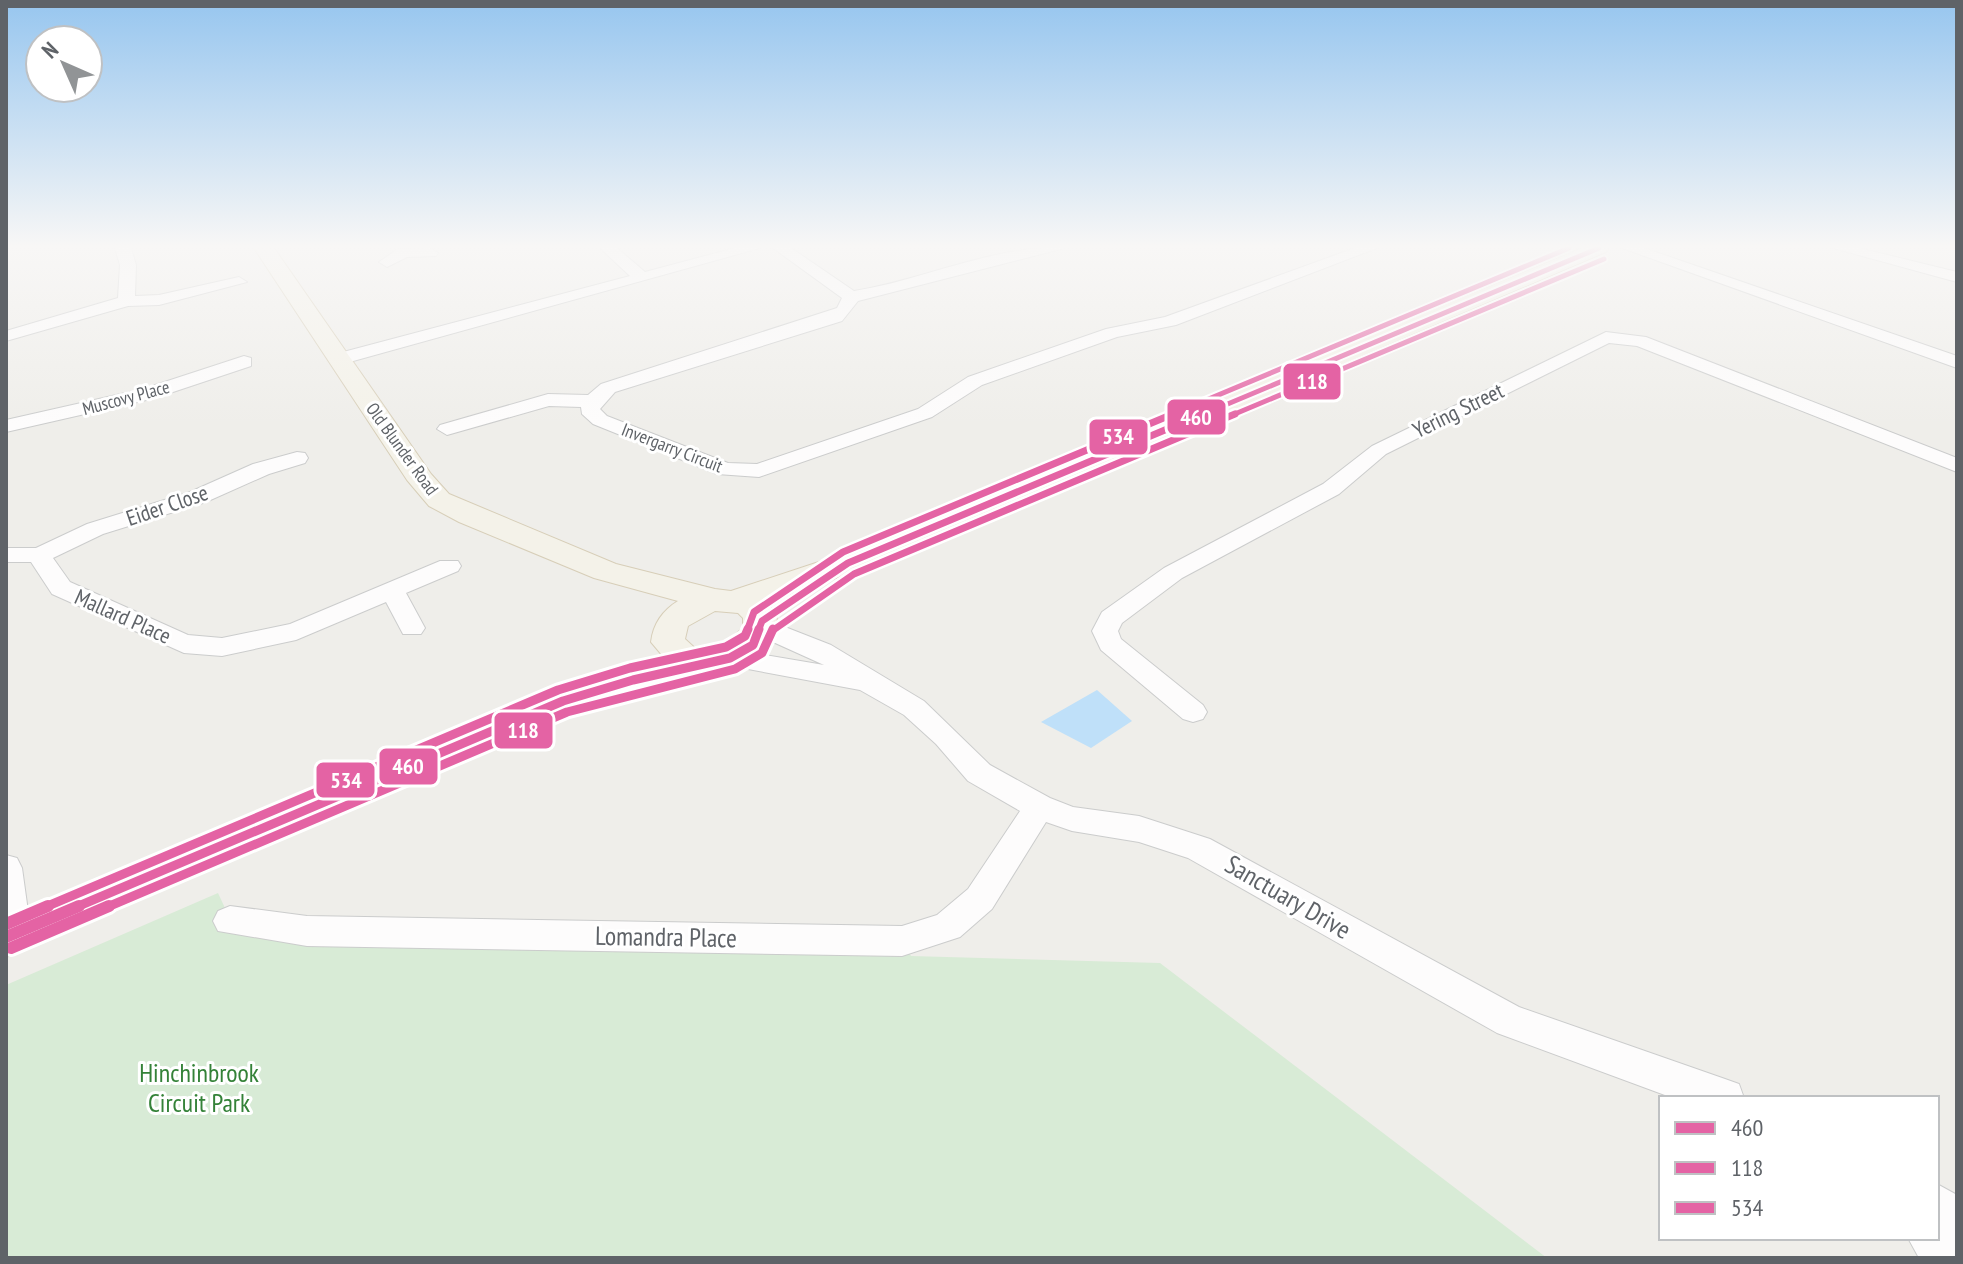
<svg xmlns="http://www.w3.org/2000/svg" width="1963" height="1264" font-family="'PT Sans Narrow',sans-serif">
<rect width="100%" height="100%" fill="#efeeea"/>
<path fill="#d8ebd6" d="M 218,893 L 231,921 L 902,941 L 911,956 L 1160,963 L 1547,1258 L 6,1258 L 6,985 Z"/>
<path fill="#bfe0f9" d="M 1097,690 L 1132,721 L 1091,748 L 1041,722 Z"/>
<g fill="none" stroke-linecap="round" stroke-linejoin="round">
<g stroke="#cbcccc" stroke-width="2">
<path id="minor" d="M 115,248 L 131,248 L 136,265 L 135,296 L 159,295 L 239,277 L 247,282 L 159,305 L 128,306 L 6,341 L 6,331 L 118,298 L 120,265 Z
M 430,248 L 438,253 L 436,256 L 407,257 L 387,267 L 379,262 L 398,249 Z
M 600,248 L 617,248 L 645,272 L 735,248 L 760,248 L 346,363 L 332,363 L 330,359 L 332,355 L 630,276 Z
M 773,248 L 791,248 L 854,291 C 925,280 992,245 1065,248 L 858,301 L 842,321 L 615,392 L 600,409 L 607,416 L 728,463 L 757,464 L 918,409 L 968,377 L 1106,329 L 1165,317 L 1355,248 L 1377,248 L 1176,325 L 1117,337 L 982,385 L 932,417 L 759,477 L 717,474 L 593,424 L 582,414 L 581,407 L 549,406 L 447,435 L 437,429 L 440,425 L 548,394 L 588,395 L 601,384 L 837,308 L 842,298 Z
M 1622,248 L 1644,248 L 1957,356 L 1957,368 Z
M 1833,248 L 1859,248 L 1957,272 L 1957,282 Z
M 1606,332 L 1646,337 L 1957,458 L 1957,472 L 1637,346 L 1609,343 L 1386,454 L 1339,494 L 1182,578 L 1122,623 L 1118,631 L 1121,639 L 1203,705 L 1207,712 L 1203,719 L 1193,722 L 1183,719 L 1101,650 L 1092,631 L 1102,612 L 1164,568 L 1323,484 L 1372,446 Z
M 244,356 L 251,358 L 251,366 L 155,398 L 6,432 L 6,420 L 143,389 Z
M 297,452 L 305,453 L 308,458 L 305,463 L 269,474 L 206,502 L 103,534 L 53,558 L 70,582 L 188,635 L 222,638 L 290,624 L 440,561 L 458,561 L 461,566 L 458,571 L 406,593 L 425,628 L 421,634 L 403,634 L 386,602 L 296,640 L 222,656 L 184,653 L 52,594 L 31,562 L 6,562 L 6,548 L 36,548 L 87,524 L 190,492 L 253,464 Z
M 762,618 L 831,645 L 924,701 L 990,765 L 1050,798 L 1073,807 L 1139,816 L 1210,839 L 1519,1007 L 1725,1079 L 1739,1084 L 1744,1098 L 1673,1098 L 1497,1033 L 1188,858 L 1139,842 L 1072,831 L 1046,822 L 992,909 L 960,937 L 902,956 L 307,946 L 218,931 L 213,921 L 218,911 L 230,906 L 307,916 L 902,926 L 937,915 L 968,889 L 1020,811 L 968,781 L 936,744 L 904,715 L 860,690 L 721,664 L 717,658 L 721,652 L 730,649 L 824,665 L 753,633 L 749,627 L 753,621 Z
M 6,855 L 17,858 L 22,868 L 31,933 L 26,944 L 14,948 L 6,945 Z
M 1937,1184 L 1957,1195 L 1957,1258 L 1919,1258 L 1908,1238 L 1937,1238 Z"/>
</g>
<g stroke="#d7ceb8" stroke-width="2">
<path id="major" d="M 254,248 L 274,248 L 431,474 L 449,494 L 616,564 L 715,589 L 731,591 L 837,556 L 1582,248 L 1609,248 L 1606,252 L 859,570 L 766,602 L 777,614 C 777,639 762,652 742,666 L 574,711 L 6,957 L 6,917 L 550,692 L 667,661 L 651,642 C 653,624 663,610 678,601 L 594,578 L 459,522 L 429,506 L 407,480 ZM 715,611 L 738,613 L 743,618 L 743,628 L 718,649 L 697,650 L 685,639 L 688,626 Z"/>
</g>
<use href="#minor" fill="#fdfcfc" fill-rule="evenodd"/>
<use href="#major" fill="#f4f2e9" fill-rule="evenodd"/>
<g stroke="#fff" stroke-width="9">
<path id="bus-1-far3" d="M 1199,416 L 1599,248"/>
</g>
<g stroke="#fff" stroke-width="12">
<path id="bus-1-far2" d="M 758,631 L 762,621 L 848,563 L 1203,414"/>
</g>
<g stroke="#fff" stroke-width="15">
<path id="bus-1-far1" d="M 74,908 L 563,701 L 633,680 L 730,658 L 753,645 L 759,629"/>
</g>
<g stroke="#fff" stroke-width="18">
<path id="bus-1" d="M 6,937 L 79,906"/>
</g>
<g stroke="#fff" stroke-width="9">
<path id="bus-2-far3" d="M 1230,416 L 1604,259"/>
</g>
<g stroke="#fff" stroke-width="12">
<path id="bus-2-far2" d="M 772,631 L 854,574 L 1235,414"/>
</g>
<g stroke="#fff" stroke-width="15">
<path id="bus-2-far1" d="M 105,908 L 567,712 L 735,669 L 762,653 L 773,629"/>
</g>
<g stroke="#fff" stroke-width="18">
<path id="bus-2" d="M 11,948 L 109,906"/>
</g>
<g stroke="#fff" stroke-width="9">
<path id="bus-3-far3" d="M 1168,416 L 1569,248"/>
</g>
<g stroke="#fff" stroke-width="12">
<path id="bus-3-far2" d="M 747,631 L 754,612 L 843,552 L 1173,414"/>
</g>
<g stroke="#fff" stroke-width="15">
<path id="bus-3-far1" d="M 43,908 L 558,690 L 630,668 L 726,647 L 745,636 L 748,629"/>
</g>
<g stroke="#fff" stroke-width="18">
<path id="bus-3" d="M 6,924 L 48,906"/>
</g>
<use href="#bus-1-far3" stroke="#e463a4" stroke-width="5"/>
<use href="#bus-1-far2" stroke="#e463a4" stroke-width="7"/>
<use href="#bus-1-far1" stroke="#e463a4" stroke-width="9"/>
<use href="#bus-1" stroke="#e463a4" stroke-width="12"/>
<use href="#bus-2-far3" stroke="#e463a4" stroke-width="5"/>
<use href="#bus-2-far2" stroke="#e463a4" stroke-width="7"/>
<use href="#bus-2-far1" stroke="#e463a4" stroke-width="9"/>
<use href="#bus-2" stroke="#e463a4" stroke-width="12"/>
<use href="#bus-3-far3" stroke="#e463a4" stroke-width="5"/>
<use href="#bus-3-far2" stroke="#e463a4" stroke-width="7"/>
<use href="#bus-3-far1" stroke="#e463a4" stroke-width="9"/>
<use href="#bus-3" stroke="#e463a4" stroke-width="12"/>
</g>
<linearGradient id="sky" x2="0" y2="1"><stop stop-color="#97c6ef"/><stop offset="0.58" stop-color="#f8f7f6"/><stop offset="1" stop-color="#f8f7f6" stop-opacity="0"/></linearGradient>
<rect width="1963" height="425" fill="url(#sky)"/>
<g text-anchor="middle" stroke-width="6" stroke-linejoin="round" paint-order="stroke">
<g font-size="18" fill="#5f6368" stroke="#fff">
<text transform="translate(126 398) rotate(-15)" y="6">Muscovy Place</text>
<text transform="translate(672 448) rotate(21)" y="6">Invergarry Circuit</text>
<text transform="translate(402 449) rotate(54)" y="6">Old Blunder Road</text>
</g>
<g font-size="22" fill="#5f6368" stroke="#fff">
<text transform="translate(1458 410) rotate(-26)" y="8">Yering Street</text>
<text transform="translate(167 505) rotate(-19)" y="8">Eider Close</text>
<text transform="translate(123 616) rotate(24)" y="8">Mallard Place</text>
</g>
<g font-size="26" fill="#5f6368" stroke="#fff">
<text transform="translate(1288 897) rotate(30)" y="9">Sanctuary Drive</text>
<text transform="translate(666 937) rotate(1)" y="9">Lomandra Place</text>
</g>
<g font-size="26" fill="#348238" stroke="#fff">
<text x="199" y="1082">Hinchinbrook<tspan x="199" dy="30">Circuit Park</tspan></text>
</g>
</g>
<g stroke="#fff" stroke-width="3">
<rect x="1282" y="362" width="60" height="39" rx="8" fill="#e463a4"/>
<rect x="1166" y="398" width="61" height="38" rx="8" fill="#e463a4"/>
<rect x="1088" y="418" width="61" height="38" rx="8" fill="#e463a4"/>
<rect x="493" y="711" width="61" height="39" rx="8" fill="#e463a4"/>
<rect x="378" y="747" width="61" height="39" rx="8" fill="#e463a4"/>
<rect x="315" y="761" width="61" height="38" rx="8" fill="#e463a4"/>
</g>
<g font-size="22" text-anchor="middle" font-weight="bold" fill="#fff">
<text x="1312" y="389">118</text>
<text x="1196" y="425">460</text>
<text x="1118" y="444">534</text>
<text x="523" y="738">118</text>
<text x="408" y="774">460</text>
<text x="346" y="788">534</text>
</g>
<rect width="1963" height="1264" fill="none" stroke="#5f6368" stroke-width="16"/>
<rect x="1659" y="1096" width="280" height="144" fill="#ffffff" stroke="#bfc1c3" stroke-width="2"/>
<rect x="1675" y="1122" width="40" height="12" fill="#e463a4" stroke="#bfc1c3" stroke-width="2"/>
<text x="1731" y="1136" font-size="24" fill="#5f6368">460</text>
<rect x="1675" y="1162" width="40" height="12" fill="#e463a4" stroke="#bfc1c3" stroke-width="2"/>
<text x="1731" y="1176" font-size="24" fill="#5f6368">118</text>
<rect x="1675" y="1202" width="40" height="12" fill="#e463a4" stroke="#bfc1c3" stroke-width="2"/>
<text x="1731" y="1216" font-size="24" fill="#5f6368">534</text>
<g transform="translate(64 64) rotate(315)"><circle r="38" fill="#ffffff" stroke="#bfc1c3" stroke-width="2"/>
<path d="M0-6L14 30L0 20L-14 30Z" fill="#919496"/>
<text y="-12" font-size="22" font-weight="bold" text-anchor="middle" fill="#5f6368">N</text>
</g>
</svg>
